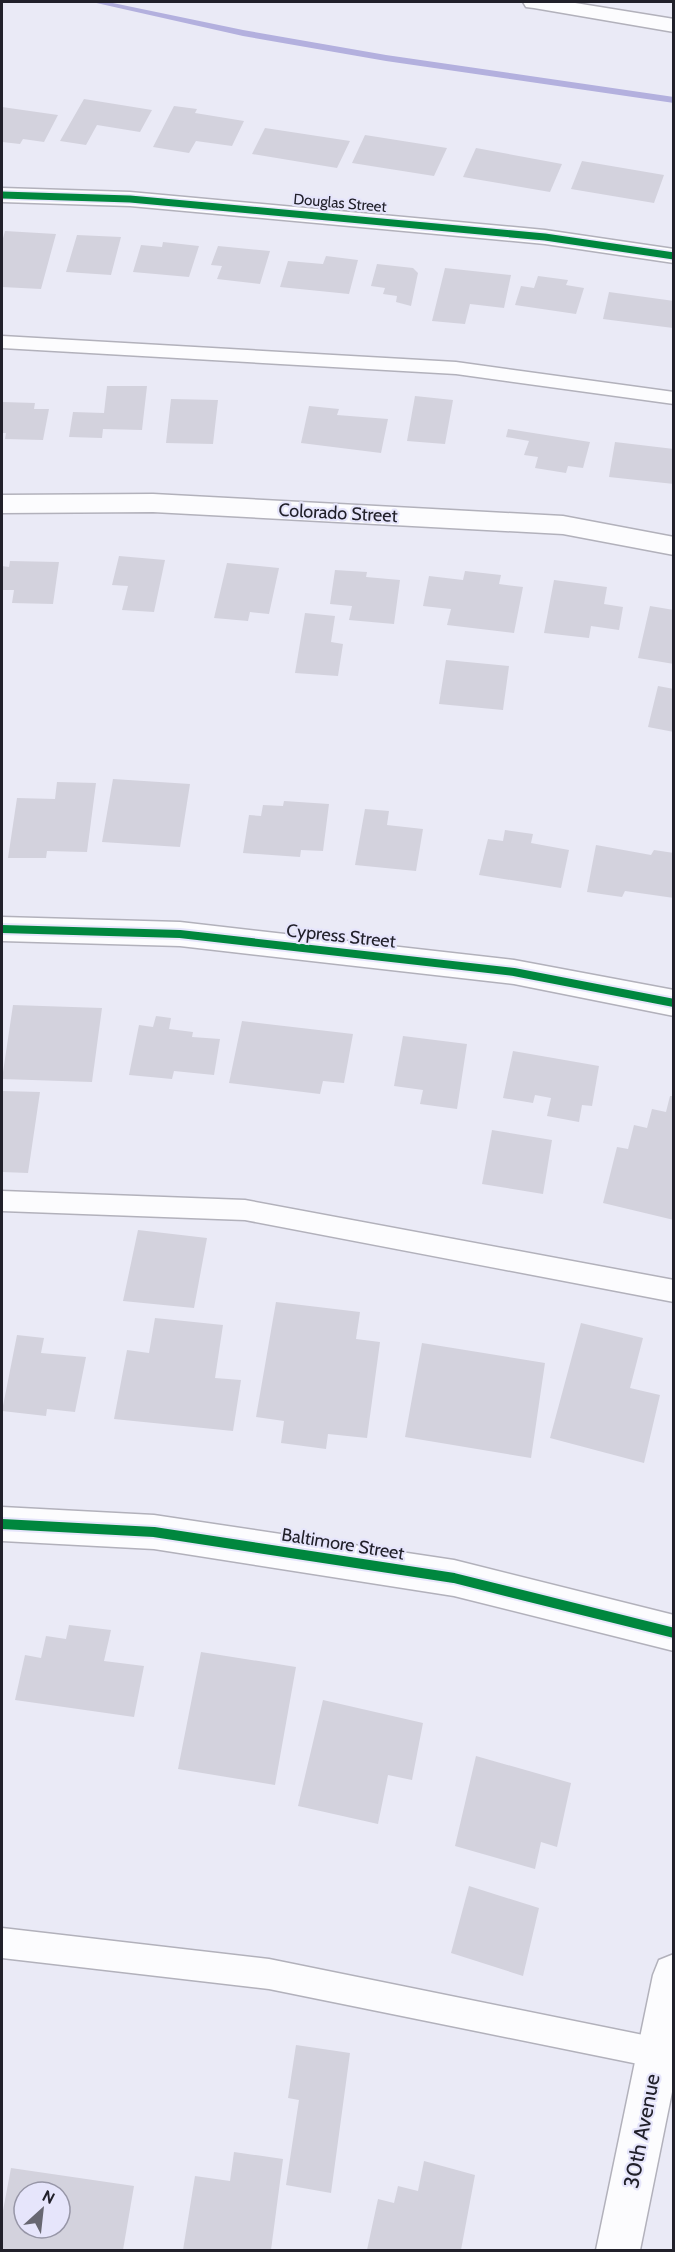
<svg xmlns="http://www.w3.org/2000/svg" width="675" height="2252" font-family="Cabin,sans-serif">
<rect width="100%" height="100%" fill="#eaeaf6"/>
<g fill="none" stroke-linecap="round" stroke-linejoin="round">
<path fill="#b3b0de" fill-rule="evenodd" d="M 92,2 L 108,2 L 243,30 L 386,55 L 674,97 L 674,103 L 386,61 L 243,36 Z"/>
</g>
<path fill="#d3d2dd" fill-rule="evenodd" d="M 84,99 L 152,110 L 140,132 L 97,125 L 86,145 L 60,141 Z
M 174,106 L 197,109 L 195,113 L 244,121 L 232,146 L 196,141 L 189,153 L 153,147 Z
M 2,107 L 58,115 L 44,142 L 23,139 L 20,144 L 2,142 Z
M 265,128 L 350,141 L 337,168 L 252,154 Z
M 365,135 L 447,148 L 434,176 L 352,163 Z
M 476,148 L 562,164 L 550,192 L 463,177 Z
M 582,161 L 664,175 L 654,203 L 571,189 Z
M 5,231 L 56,234 L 41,289 L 2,287 L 2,242 Z
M 77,235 L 121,237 L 111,275 L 66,272 Z
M 163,242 L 199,246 L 189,277 L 133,272 L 141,245 L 162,247 Z
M 218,246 L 270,251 L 260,284 L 217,279 L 222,266 L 211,265 Z
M 326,256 L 358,260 L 349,294 L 280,287 L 288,261 L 323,264 Z
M 377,264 L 413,268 L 418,273 L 411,306 L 396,302 L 397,296 L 383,294 L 385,288 L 371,286 Z
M 445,268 L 511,275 L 504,308 L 470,304 L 465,324 L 432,321 Z
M 538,276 L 568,280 L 566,285 L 584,288 L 576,314 L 515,305 L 521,286 L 534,288 Z
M 609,292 L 674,301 L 673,328 L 603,319 Z
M 107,386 L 147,386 L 142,430 L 103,429 L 102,438 L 69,437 L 73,412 L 104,413 Z
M 415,396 L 453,400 L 445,444 L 407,441 Z
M 171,399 L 218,400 L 213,444 L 166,443 Z
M 2,402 L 35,403 L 34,409 L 49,409 L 43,440 L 5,439 L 6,433 L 2,433 Z
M 309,406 L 339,409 L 337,415 L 388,419 L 381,453 L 301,443 Z
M 508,429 L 590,442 L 583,468 L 568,466 L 566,473 L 535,468 L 538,457 L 524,455 L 529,441 L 506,437 Z
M 615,442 L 674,449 L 674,484 L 609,477 Z
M 119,556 L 165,560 L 154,612 L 122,610 L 128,586 L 112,585 Z
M 10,561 L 59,562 L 53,604 L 12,603 L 14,590 L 2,590 L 2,566 L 9,567 Z
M 227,563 L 279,568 L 269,614 L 250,612 L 248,621 L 214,618 Z
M 335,570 L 367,572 L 366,577 L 400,580 L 394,624 L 349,620 L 352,606 L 330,604 Z
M 465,571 L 501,575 L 499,584 L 523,587 L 514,633 L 447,625 L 451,609 L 423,606 L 429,576 L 463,580 Z
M 554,580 L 607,587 L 604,604 L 623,607 L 619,630 L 591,626 L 589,638 L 544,633 Z
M 650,606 L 674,610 L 674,664 L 638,658 Z
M 305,613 L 335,616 L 331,642 L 343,644 L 338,676 L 295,673 Z
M 446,660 L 509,666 L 503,710 L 439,704 Z
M 658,686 L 674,689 L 674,732 L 648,727 Z
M 113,779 L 190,784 L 180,847 L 102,842 Z
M 57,782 L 96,783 L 87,852 L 47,851 L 46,858 L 8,858 L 17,798 L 55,799 Z
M 284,801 L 329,804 L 323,851 L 301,850 L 300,857 L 243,853 L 249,815 L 261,816 L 263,805 L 283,806 Z
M 365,809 L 389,811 L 387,825 L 423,829 L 416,871 L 355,865 Z
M 505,830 L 533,834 L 531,843 L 569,850 L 561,888 L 479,875 L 488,839 L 503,841 Z
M 596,845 L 651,855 L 654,850 L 674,853 L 674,898 L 625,891 L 622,897 L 587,892 Z
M 13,1005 L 102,1008 L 92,1082 L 2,1079 Z
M 156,1016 L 171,1018 L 169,1029 L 193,1032 L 192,1037 L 220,1039 L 214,1075 L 174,1071 L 172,1079 L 129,1075 L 139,1025 L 153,1027 Z
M 242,1021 L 353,1034 L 344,1083 L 323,1081 L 320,1094 L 229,1083 Z
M 403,1036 L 467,1044 L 457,1109 L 420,1104 L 423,1090 L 394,1086 Z
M 513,1051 L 599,1066 L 592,1106 L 582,1105 L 579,1122 L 547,1116 L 551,1098 L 535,1095 L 533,1103 L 503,1098 Z
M 2,1091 L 40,1092 L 28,1173 L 2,1172 Z
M 670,1096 L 674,1096 L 674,1220 L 603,1203 L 617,1147 L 628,1149 L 634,1125 L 647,1128 L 652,1109 L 666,1112 Z
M 492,1130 L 552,1140 L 543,1194 L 482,1184 Z
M 138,1230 L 207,1238 L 194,1308 L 123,1301 Z
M 276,1302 L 360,1312 L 356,1339 L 380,1342 L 367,1438 L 328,1434 L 326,1449 L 281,1443 L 284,1421 L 256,1417 Z
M 155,1318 L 223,1325 L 215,1378 L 241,1380 L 233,1431 L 114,1419 L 127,1350 L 149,1353 Z
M 581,1323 L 643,1338 L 630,1388 L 660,1395 L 644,1463 L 550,1438 Z
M 17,1335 L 44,1338 L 41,1353 L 86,1357 L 75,1412 L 47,1409 L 46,1416 L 2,1411 Z
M 422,1343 L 545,1363 L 531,1458 L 405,1437 Z
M 69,1625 L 111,1630 L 104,1661 L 144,1666 L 134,1717 L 15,1700 L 25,1655 L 41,1658 L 46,1636 L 66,1639 Z
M 201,1652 L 296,1667 L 275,1785 L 178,1769 Z
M 323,1700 L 423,1723 L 412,1780 L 388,1775 L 378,1824 L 298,1806 Z
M 476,1756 L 571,1783 L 557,1847 L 541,1842 L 535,1869 L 455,1846 Z
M 469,1886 L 539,1908 L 523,1976 L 451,1953 Z
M 296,2045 L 350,2053 L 331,2193 L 286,2185 L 299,2100 L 288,2098 Z
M 234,2152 L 283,2159 L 271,2250 L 183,2250 L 195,2176 L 230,2181 Z
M 424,2161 L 475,2175 L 461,2250 L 367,2250 L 378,2199 L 394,2203 L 398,2186 L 418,2191 Z
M 11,2168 L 134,2186 L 123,2250 L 2,2249 L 2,2216 ZM 24,2192 L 60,2192 L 60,2228 L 24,2228 Z"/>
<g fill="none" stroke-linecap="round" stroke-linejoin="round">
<g stroke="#b2b1bb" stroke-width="3">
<path id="lane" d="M 2,336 L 456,362 L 674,392 L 674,404 L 456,374 L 2,348 Z
M 2,1191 L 245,1200 L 674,1280 L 674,1302 L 245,1220 L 2,1211 Z
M 2,1928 L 269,1959 L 658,2038 L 669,2042 L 673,2053 L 669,2064 L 658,2068 L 269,1989 L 2,1958 Z"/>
</g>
<g stroke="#b2b1bb" stroke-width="3">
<path id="street" d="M 2,188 L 130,192 L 545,230 L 674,249 L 674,263 L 545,244 L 130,206 L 2,202 Z
M 153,494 L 563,516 L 674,537 L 674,555 L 563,534 L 153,512 L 2,513 L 2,495 Z
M 2,917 L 180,922 L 514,960 L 674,990 L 674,1016 L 514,984 L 180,946 L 2,941 Z
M 2,1507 L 154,1515 L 454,1560 L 674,1615 L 674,1651 L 454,1596 L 154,1549 L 2,1541 Z"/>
</g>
<g stroke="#b2b1bb" stroke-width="3">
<path id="secondary" d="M 523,2 L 569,2 L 674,19 L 674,32 L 534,8 L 526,7 Z
M 674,1954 L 674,2082 L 640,2250 L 596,2250 L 653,1975 L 659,1960 Z"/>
</g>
<use href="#lane" fill="#fcfcfe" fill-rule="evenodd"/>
<use href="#street" fill="#fcfcfe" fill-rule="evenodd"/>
<use href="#secondary" fill="#fcfcfe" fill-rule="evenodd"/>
<g stroke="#e6e5fb" stroke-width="10">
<path id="cycleway-far2" d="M 2,195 L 130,199 L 545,237 L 674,256"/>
</g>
<g stroke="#e6e5fb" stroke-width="12">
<path id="cycleway-far1" d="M 2,929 L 180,934 L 514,972 L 674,1003"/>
</g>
<g stroke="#e6e5fb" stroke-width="14">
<path id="cycleway" d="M 2,1524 L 154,1532 L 454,1578 L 674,1633"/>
</g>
<use href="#cycleway-far2" stroke="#00873e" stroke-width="7"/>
<use href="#cycleway-far1" stroke="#00873e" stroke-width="8"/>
<use href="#cycleway" stroke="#00873e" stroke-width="10"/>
</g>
<g text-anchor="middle" stroke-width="4.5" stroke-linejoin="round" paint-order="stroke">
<g font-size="15" fill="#21202a" stroke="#e6e5fb">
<text transform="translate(340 203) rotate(5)" y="5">Douglas Street</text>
</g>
<g font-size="18" fill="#21202a" stroke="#e6e5fb">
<text transform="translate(338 513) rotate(3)" y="6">Colorado Street</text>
<text transform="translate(341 936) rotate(6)" y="6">Cypress Street</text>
<text transform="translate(343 1544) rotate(9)" y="6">Baltimore Street</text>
</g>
<g font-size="21" fill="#21202a" stroke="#e6e5fb">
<text transform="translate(642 2131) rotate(-79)" y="7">30th Avenue</text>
</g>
</g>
<rect width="675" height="2252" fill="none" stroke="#21202a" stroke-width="6"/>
<g transform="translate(42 2210) rotate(27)"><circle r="28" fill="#e6e5fb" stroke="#9796a7" stroke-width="1.5"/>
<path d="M0-4.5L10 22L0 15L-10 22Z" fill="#676771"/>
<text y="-9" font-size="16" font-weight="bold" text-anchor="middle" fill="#21202a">N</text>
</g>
</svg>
